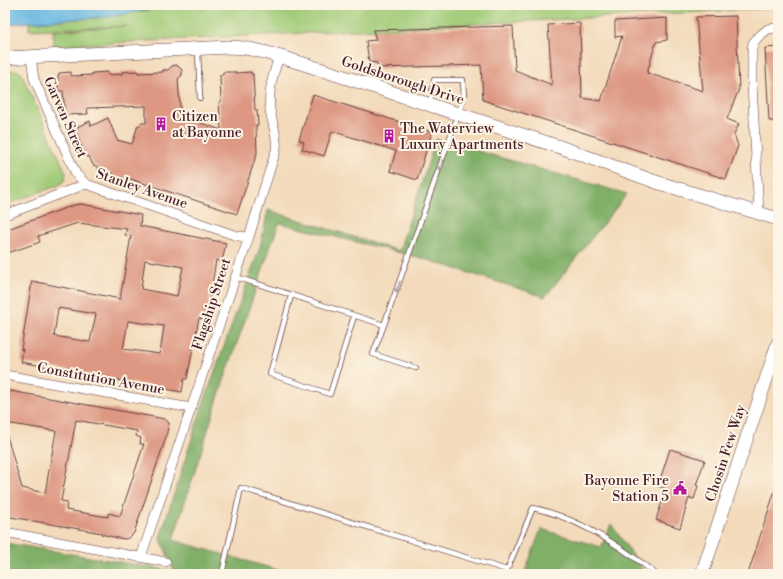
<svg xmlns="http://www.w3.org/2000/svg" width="783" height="579" font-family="'Libre Bodoni',serif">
<rect width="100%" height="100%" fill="#fcf5e5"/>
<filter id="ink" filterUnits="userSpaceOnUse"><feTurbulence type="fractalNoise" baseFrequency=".025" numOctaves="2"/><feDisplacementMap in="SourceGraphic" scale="8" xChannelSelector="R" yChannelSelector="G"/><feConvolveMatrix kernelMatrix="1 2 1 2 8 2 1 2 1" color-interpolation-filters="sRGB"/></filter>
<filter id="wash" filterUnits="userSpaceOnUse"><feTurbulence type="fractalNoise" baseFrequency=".012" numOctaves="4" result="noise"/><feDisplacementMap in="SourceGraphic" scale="16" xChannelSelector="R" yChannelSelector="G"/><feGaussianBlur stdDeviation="0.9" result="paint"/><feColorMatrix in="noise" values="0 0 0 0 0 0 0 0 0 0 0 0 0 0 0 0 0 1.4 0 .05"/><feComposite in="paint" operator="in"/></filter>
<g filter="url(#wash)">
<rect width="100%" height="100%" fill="#f3daba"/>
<path fill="#a1cb78" stroke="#767552" d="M 175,5 L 778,5 L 778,8 L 54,46 L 53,31 L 128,26 L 29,30 L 29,22 L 109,17 Z
M 5,70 L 19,71 L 23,77 L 66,173 L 65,180 L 59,185 L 5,205 Z"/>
<path fill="#80af68" stroke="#65674a" d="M 436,139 L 627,194 L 545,297 L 425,259 L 279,223 L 221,389 L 173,540 L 292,574 L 5,574 L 5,543 L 174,571 L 160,537 L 202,407 L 260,247 L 268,210 L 399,251 Z
M 611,524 L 646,574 L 524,574 L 541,529 L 601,547 Z"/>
<path fill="#67b7e2" stroke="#586b86" d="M 5,5 L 175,5 L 109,17 L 29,22 L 5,25 Z"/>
<g id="blocks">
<path fill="#dd9782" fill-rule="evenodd" d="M 736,16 L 739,89 L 727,119 L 739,124 L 734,134 L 738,146 L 726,179 L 483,100 L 481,65 L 378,68 L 377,63 L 369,62 L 366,41 L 376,40 L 373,30 L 513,26 L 515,70 L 552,85 L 548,25 L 580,23 L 582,98 L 601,101 L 622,36 L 615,37 L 615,21 L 667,18 L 667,40 L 656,42 L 647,73 L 703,91 L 696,17 Z
M 778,47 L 778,121 L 769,121 L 765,48 Z
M 176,65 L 179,67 L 182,70 L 182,75 L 178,79 L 181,119 L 194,123 L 195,121 L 221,130 L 219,102 L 221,102 L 220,75 L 223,75 L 223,72 L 235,72 L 235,73 L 251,72 L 251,74 L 253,74 L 255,110 L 257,110 L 258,125 L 256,125 L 257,153 L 237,214 L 127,178 L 126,180 L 112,175 L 113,173 L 98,169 L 99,167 L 93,165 L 89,156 L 86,157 L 80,143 L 75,130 L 78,129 L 77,127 L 90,121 L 91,126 L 108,118 L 117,140 L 132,144 L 138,125 L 140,126 L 141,123 L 146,123 L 146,106 L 87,108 L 88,114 L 65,115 L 63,91 L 58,91 L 58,75 L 59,75 L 59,73 L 71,72 L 71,76 L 92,75 L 92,73 L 108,72 L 108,75 L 122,74 L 122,72 L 138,71 L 138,73 L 163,72 L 163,70 L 168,70 L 172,66 Z
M 313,95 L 432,132 L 417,180 L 390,171 L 396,151 L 332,131 L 324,156 L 302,149 L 304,142 L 299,140 Z
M 81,204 L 141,215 L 140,226 L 226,243 L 222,262 L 216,260 L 206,320 L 199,318 L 187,379 L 184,379 L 182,392 L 21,362 L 23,349 L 21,350 L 32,281 L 120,299 L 131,236 L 125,235 L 127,229 L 78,223 L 38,236 L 40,242 L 5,254 L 5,230 L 74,205 ZM 145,260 L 183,267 L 177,296 L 141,289 ZM 58,308 L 96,314 L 90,342 L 54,336 ZM 128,321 L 164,326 L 160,354 L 123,349 Z
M 5,390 L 165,419 L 169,423 L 166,437 L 134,533 L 131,536 L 126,539 L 118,538 L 101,534 L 102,533 L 5,516 L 5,437 L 7,436 L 22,488 L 45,493 L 56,431 L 5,423 ZM 76,420 L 137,431 L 136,436 L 141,438 L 140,444 L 144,444 L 120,516 L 108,513 L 108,517 L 66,510 L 67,502 L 61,501 Z
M 670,449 L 705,460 L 696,485 L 698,486 L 694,499 L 689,498 L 680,528 L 656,520 L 666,489 L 658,486 Z
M 776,487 L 778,487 L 778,574 L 748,574 Z"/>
</g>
</g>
<g filter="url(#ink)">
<use href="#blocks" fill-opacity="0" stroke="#633b40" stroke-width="1"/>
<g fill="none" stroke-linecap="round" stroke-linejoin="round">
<g stroke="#633b40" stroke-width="6">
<path id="lane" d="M 198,50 L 200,98
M 236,277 L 384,325
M 291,296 L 270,374 L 330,394 L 354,316
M 416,368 L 373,354 L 384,325 L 458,115 L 464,98 L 463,80 L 434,80 L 430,103
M 222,574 L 241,488 L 507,570 L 533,508 C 577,517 622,547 656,574"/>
</g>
<g stroke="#633b40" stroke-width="10">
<path id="street" d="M 31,57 L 34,79 L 76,174 L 86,184
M 759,213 L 752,84 L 752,50 L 753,43 L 758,37 L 768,29 L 778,28
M 5,215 L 86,184 L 237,236 L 249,237
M 5,375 L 191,408
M 5,532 L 166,562
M 141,557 L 249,237 L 276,150 C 278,136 272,123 270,110 C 268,91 273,74 279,57"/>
</g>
<g stroke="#633b40" stroke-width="14">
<path id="secondary" d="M 5,58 L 229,47 L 245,48 L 264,52 L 304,64 L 563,148 L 656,182 L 778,219
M 702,574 L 778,343"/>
</g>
<use href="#lane" stroke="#fff" stroke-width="4.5"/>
<use href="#street" stroke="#fff" stroke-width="9"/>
<use href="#secondary" stroke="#fff" stroke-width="13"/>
</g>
<defs><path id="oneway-shaft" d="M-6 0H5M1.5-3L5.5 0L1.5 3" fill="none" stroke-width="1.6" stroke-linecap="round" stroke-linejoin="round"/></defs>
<g stroke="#ae9aa0">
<use href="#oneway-shaft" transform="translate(441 165) rotate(109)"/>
<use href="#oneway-shaft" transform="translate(398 287) rotate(109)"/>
</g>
</g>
<defs>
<g id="building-bare" transform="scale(1.08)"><path d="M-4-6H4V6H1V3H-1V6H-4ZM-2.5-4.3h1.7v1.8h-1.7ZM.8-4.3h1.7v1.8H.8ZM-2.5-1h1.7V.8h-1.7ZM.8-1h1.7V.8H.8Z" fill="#b5179e" stroke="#fcf5e5" stroke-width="2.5" paint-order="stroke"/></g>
<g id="civic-bare" transform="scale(1.08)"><path d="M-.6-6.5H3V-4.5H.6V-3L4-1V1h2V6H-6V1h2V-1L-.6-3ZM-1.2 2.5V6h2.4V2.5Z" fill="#b5179e" stroke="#fcf5e5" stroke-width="2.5" paint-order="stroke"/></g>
</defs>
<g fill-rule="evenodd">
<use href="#building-bare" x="161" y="124"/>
<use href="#building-bare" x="389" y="136"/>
<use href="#civic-bare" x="680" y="488"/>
</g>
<g text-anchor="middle" stroke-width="4" stroke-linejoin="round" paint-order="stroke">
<g font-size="14" fill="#4a1f2b" stroke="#fcf5e5">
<text transform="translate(403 80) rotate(18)" y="5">Goldsborough Drive</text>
<text transform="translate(66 117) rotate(66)" y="5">Garven Street</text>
<text transform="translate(142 188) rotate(19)" y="5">Stanley Avenue</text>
<text transform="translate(211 304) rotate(-72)" y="5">Flagship Street</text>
<text transform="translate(101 378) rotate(10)" y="5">Constitution Avenue</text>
<text transform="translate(725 453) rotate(-72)" y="5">Chosin Few Way</text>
</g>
<g font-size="14" fill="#4a1f2b" stroke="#fcf5e5" text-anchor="start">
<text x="172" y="121">Citizen<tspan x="172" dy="16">at Bayonne</tspan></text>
<text x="400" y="133">The Waterview<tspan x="400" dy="16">Luxury Apartments</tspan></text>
<text x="669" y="485" text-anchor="end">Bayonne Fire<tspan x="669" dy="16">Station 5</tspan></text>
</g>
</g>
<rect width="783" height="579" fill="none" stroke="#fcf5e5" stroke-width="20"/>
</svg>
